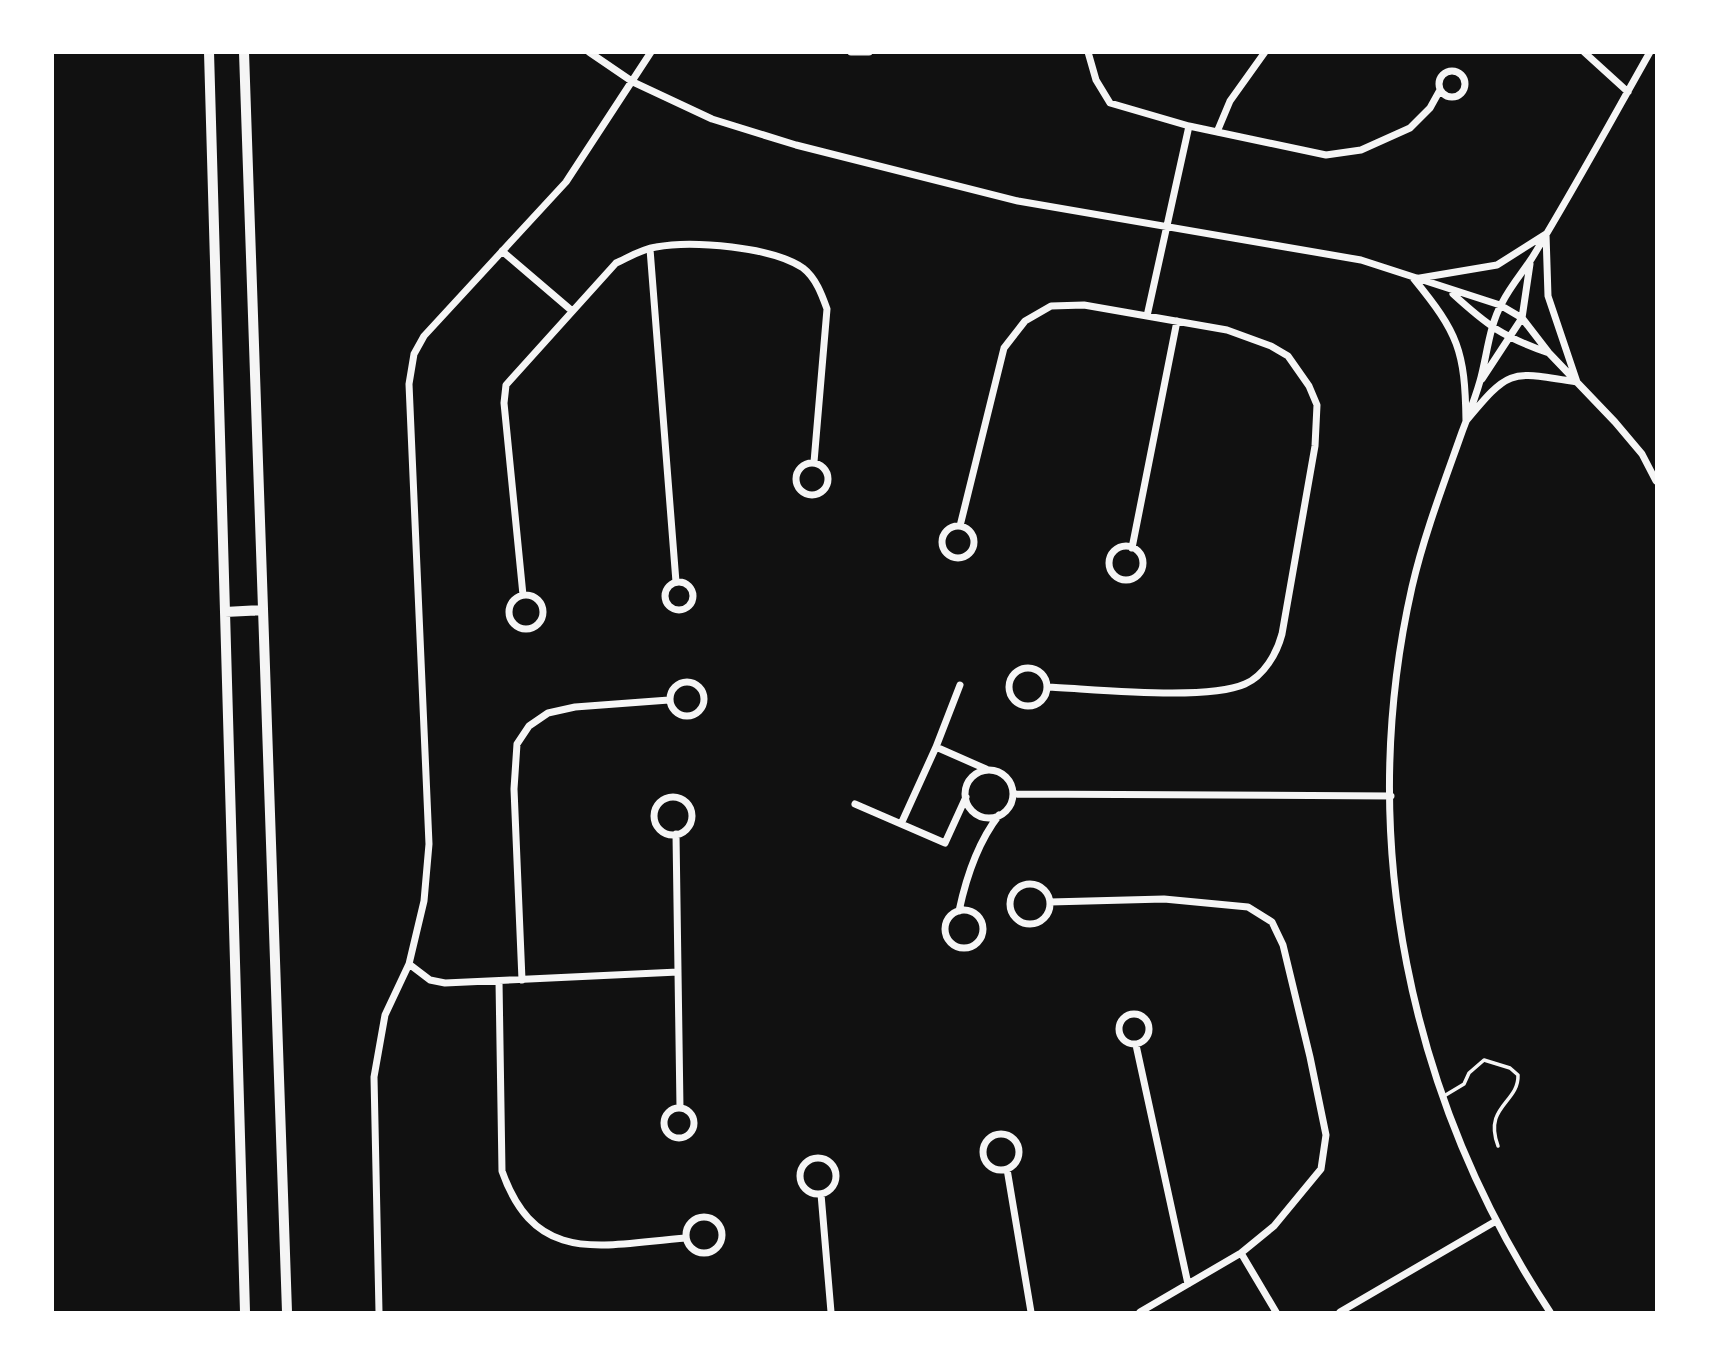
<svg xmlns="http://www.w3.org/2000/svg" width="1709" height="1365" font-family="'Times New Roman',serif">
<rect width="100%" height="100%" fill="#111"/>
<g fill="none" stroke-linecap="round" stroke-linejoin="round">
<path stroke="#f5f5f5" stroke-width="3.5" d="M 1444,1096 L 1464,1084 L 1469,1073 L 1484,1060 L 1510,1068 L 1518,1075 C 1519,1103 1483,1106 1498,1146"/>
<path stroke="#f5f5f5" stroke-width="7" d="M 589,52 L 633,82 L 712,119 L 796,145 L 1018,201 L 1361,260 L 1500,305 L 1522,318 L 1549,353 L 1615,422 L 1642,454 L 1656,481
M 851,52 L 869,52
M 1088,52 L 1096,80 L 1110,103 L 1189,126 L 1147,316
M 1584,52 L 1628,92
M1439 84a13 13 0 1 1 26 0a13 13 0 1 1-26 0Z
M 1189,126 L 1326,155 L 1361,150 L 1410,128 L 1430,108 L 1440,90
M 1217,132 L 1230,101 L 1265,52
M 1546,234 L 1548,296 L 1577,382 C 1510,371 1510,368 1466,421 C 1465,350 1458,333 1414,279 L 1497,265 Z
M 650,249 L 676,582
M 502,251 L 571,310
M 1453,294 C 1488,326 1503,337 1549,353
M 1482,379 L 1522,318 L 1530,264
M796 479a16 16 0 1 1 32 0a16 16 0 1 1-32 0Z
M 960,526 L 1004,348 L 1025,321 L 1051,306 L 1084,305 L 1227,330 L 1271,346 L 1288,356 L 1309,386 L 1317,405 L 1315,446 L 1282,634 C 1277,653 1264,676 1245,684 C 1207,701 1094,689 1047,687
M942 542a16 16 0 1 1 32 0a16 16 0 1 1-32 0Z
M1109 563a17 17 0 1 1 34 0a17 17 0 1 1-34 0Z
M 1132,548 L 1177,321
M665 596a14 14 0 1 1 28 0a14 14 0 1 1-28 0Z
M 523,595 L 504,403 L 506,385 L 616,263 C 629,257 642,249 656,247 C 692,240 773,247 803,268 C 816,278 822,295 827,309 L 814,462
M509 612a17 17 0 1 1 34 0a17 17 0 1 1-34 0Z
M1009 687a19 19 0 1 1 38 0a19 19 0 1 1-38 0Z
M670 699a17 17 0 1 1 34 0a17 17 0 1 1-34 0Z
M 936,747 L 960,685
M965 794a24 24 0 1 1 48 0a24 24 0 1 1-48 0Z
M 1013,794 L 1391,796
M654 816a19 19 0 1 1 38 0a19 19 0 1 1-38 0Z
M 855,804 L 945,843 L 966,797
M 901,824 L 936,747 L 986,769
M 676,834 L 680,1108
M1010 904a20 20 0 1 1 40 0a20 20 0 1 1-40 0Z
M 1050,902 L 1164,899 L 1248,907 L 1272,922 L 1283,945 L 1310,1057 L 1326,1135 L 1321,1169 L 1274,1226 L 1241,1253 L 1140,1312
M945 929a19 19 0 1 1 38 0a19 19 0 1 1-38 0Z
M 959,911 C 966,878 978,842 999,815
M 409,964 L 430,980 L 445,983 L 678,972
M 522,980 L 514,789 L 517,744 L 529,726 L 548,713 L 575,707 L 669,700
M 499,981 L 502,1171 C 536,1268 604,1244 686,1238
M1119 1029a15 15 0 1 1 30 0a15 15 0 1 1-30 0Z
M 1136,1045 L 1188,1284
M664 1123a15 15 0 1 1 30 0a15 15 0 1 1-30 0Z
M983 1152a18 18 0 1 1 36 0a18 18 0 1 1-36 0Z
M800 1176a18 18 0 1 1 36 0a18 18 0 1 1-36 0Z
M 1007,1169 L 1031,1312
M 821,1194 L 831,1312
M686 1235a18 18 0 1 1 36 0a18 18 0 1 1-36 0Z
M 1241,1253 L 1276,1312
M 379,1312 L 374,1077 L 385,1015 L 409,964 L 424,901 L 429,844 L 409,384 L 414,354 L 424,336 L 566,182 L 651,52
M 1340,1312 L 1496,1221
M 1550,1312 C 1409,1098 1355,839 1412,587 C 1424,535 1444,483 1462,432 C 1468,416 1475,399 1480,381 C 1487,356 1489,326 1502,303 C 1510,287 1522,273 1532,258 C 1573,191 1611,121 1650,52"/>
<path stroke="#f5f5f5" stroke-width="10" d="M 209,52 L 245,1312
M 244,52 L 287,1312
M 225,612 L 263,610"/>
</g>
<rect width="1709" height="1365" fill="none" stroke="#ffffff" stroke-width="108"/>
</svg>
